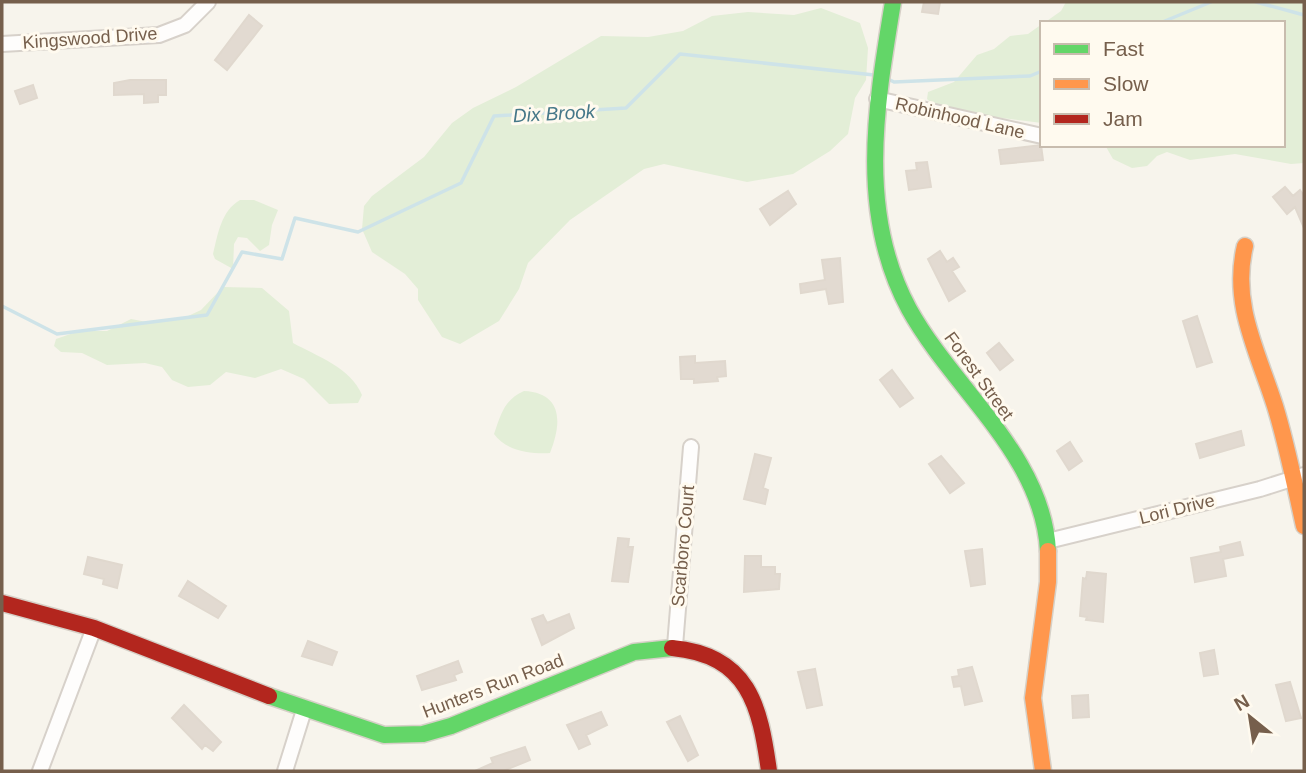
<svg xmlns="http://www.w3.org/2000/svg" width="1306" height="773" font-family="Helvetica,sans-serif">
<rect width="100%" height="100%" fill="#f7f4ec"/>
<path fill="#e3eed7" d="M 1066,2 L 1304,2 L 1304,163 L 1291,164 L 1235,154 L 1190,160 L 1167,152 L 1157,156 L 1147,166 L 1132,168 L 1113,159 L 1105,145 L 1283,145 L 1283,23 L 1044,23 L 1061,11 Z
M 821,8 L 860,23 L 868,48 L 866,80 L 855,98 L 848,134 L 830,151 L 793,174 L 747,182 L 664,164 L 644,169 L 570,220 L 528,263 L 519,289 L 499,321 L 460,344 L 442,337 L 418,300 L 418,289 L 405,274 L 372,252 L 362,229 L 364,206 L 372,196 L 424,157 L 452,123 L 473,108 L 516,87 L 601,36 L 648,37 L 683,31 L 712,16 L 748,12 L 794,15 Z
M 1042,24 L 1042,123 L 939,110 L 927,99 L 928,92 L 954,82 L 977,55 L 994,49 L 1010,36 L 1028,34 Z
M 240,200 L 254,200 L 278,210 L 272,225 L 269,245 L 260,251 L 247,238 L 238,237 L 234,244 L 233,269 L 215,259 L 213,254 C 218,234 221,211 240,200 Z
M 223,287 L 262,288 L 289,311 L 293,343 C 317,356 351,368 362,395 L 358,403 L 329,404 L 304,379 L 281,369 L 255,378 L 226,372 L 210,385 L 188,387 L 172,380 L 162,367 L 145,363 L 107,365 L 82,353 L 61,352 L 54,346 L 56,339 L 79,331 L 107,331 L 131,319 L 152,323 L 186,317 L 201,310 Z
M 524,391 C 563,393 562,423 550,453 C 531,454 506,451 494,434 C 501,414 504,400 524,391 Z"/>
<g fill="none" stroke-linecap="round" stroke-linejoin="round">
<path stroke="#cee3e8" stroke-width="3.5" d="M 1256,2 L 1304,15
M 1160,23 L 1211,2
M 888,79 L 894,82 L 1030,76 L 1042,71
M 2,306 L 57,334 L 207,315 L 242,252 L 282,259 L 295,218 L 358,232 L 461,183 L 494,116 L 626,108 L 680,54 L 874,75"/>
</g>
<path fill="#e2dad1" stroke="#e0d8ce" stroke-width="2" d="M 924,2 L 940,2 L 938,14 L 922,12 Z
M 249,15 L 262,26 L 227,70 L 215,60 Z
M 130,80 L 166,80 L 166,95 L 158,95 L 158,102 L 144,103 L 144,94 L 114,95 L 114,83 Z
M 33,85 L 37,98 L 20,104 L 15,91 Z
M 1041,145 L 1043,160 L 1001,164 L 999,150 Z
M 927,162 L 931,187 L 909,190 L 906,171 L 917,170 L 916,163 Z
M 1285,187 L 1293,196 L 1300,190 L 1304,196 L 1304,228 L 1295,207 L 1287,214 L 1273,197 Z
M 788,191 L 796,204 L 770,225 L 760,209 Z
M 940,251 L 947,262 L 953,258 L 959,267 L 952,271 L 965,291 L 949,301 L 928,259 Z
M 840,258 L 843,302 L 829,304 L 826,289 L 801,293 L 800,284 L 825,280 L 822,260 Z
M 1197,316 L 1212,362 L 1197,367 L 1183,321 Z
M 999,343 L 1013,360 L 1000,370 L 987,353 Z
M 695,356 L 695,363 L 725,361 L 726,376 L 717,377 L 718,381 L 694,383 L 694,379 L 681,379 L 680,357 Z
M 892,370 L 913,398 L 900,407 L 880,380 Z
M 1241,431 L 1244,445 L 1200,458 L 1196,444 Z
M 1070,442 L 1082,461 L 1069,470 L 1057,451 Z
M 755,454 L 771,458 L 763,488 L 768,490 L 765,504 L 744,499 Z
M 941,456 L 964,483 L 950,493 L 929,464 Z
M 618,538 L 629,539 L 628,547 L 633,547 L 628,582 L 612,581 Z
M 1240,542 L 1243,555 L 1223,559 L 1226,576 L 1195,582 L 1191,558 L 1221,552 L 1220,547 Z
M 982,549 L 985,584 L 971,586 L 965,551 Z
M 745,556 L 761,556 L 761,567 L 775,567 L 775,574 L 780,574 L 779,589 L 744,592 Z
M 88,557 L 122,565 L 117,588 L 103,584 L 104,579 L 84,574 Z
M 1087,572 L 1106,574 L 1103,622 L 1086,620 L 1087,617 L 1080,616 L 1083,578 L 1086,579 Z
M 188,581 L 226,606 L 218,618 L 179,596 Z
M 569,614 L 574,628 L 542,645 L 532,619 L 543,615 L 547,623 Z
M 308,641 L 337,652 L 332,665 L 302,656 Z
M 1214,650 L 1218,674 L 1204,676 L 1200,653 Z
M 458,661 L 462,672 L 454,675 L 456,680 L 422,690 L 417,676 Z
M 972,667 L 982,701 L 965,705 L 961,686 L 954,687 L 952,677 L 959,676 L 958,670 Z
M 815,669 L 822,705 L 807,708 L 798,672 Z
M 1290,682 L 1301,718 L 1286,721 L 1276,685 Z
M 1088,695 L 1089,717 L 1073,718 L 1072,696 Z
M 184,705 L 221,742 L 213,751 L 205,745 L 202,749 L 172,718 Z
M 601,712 L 607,725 L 586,735 L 590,744 L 579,749 L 567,725 Z
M 680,716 L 698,755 L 688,761 L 667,722 Z
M 525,747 L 530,760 L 503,771 L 475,771 L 493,763 L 491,758 Z"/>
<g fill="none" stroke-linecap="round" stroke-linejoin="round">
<g stroke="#d7d1ca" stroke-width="18">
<path id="street" d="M 2,44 L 159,35 L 185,25 L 208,2
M 877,99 L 1042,136
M 1048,541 L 1260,489 L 1304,475
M 675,646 L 691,447
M 40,771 L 94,628
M 285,771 L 304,710"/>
</g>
<g stroke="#d6d0c7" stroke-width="19">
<path id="fast" d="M 893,2 C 876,105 857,213 909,309 C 953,389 1043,455 1048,551
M 269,696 L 384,735 L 423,734 L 451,726 L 634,652 L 672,648"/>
</g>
<g stroke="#d6d0c7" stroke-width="19">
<path id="slow" d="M 1245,246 C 1231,304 1258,352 1275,406 C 1287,445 1295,486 1304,526
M 1043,771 L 1033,698 L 1048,582 L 1048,551"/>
</g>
<g stroke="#d6d0c7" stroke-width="19">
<path id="jam" d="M 2,603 L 94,628 L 269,696
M 672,648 C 749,655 760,706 769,771"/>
</g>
<use href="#street" stroke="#fefdfc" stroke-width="14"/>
<use href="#fast" stroke="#63d668" stroke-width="16"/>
<use href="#slow" stroke="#ff974d" stroke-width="16"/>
<use href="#jam" stroke="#b3261e" stroke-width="16"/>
</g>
<g text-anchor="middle" stroke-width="6" stroke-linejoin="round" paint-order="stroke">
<g font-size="18" fill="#765f4c" stroke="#fffaef">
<text transform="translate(90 38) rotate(-4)" y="6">Kingswood Drive</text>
<text transform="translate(960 118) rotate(13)" y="6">Robinhood Lane</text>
<text transform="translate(979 376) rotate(54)" y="6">Forest Street</text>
<text transform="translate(1177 509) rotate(-14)" y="6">Lori Drive</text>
<text transform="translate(683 546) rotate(-85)" y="6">Scarboro Court</text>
<text transform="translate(493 686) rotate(-21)" y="6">Hunters Run Road</text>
</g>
<g font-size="19" font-style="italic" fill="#467889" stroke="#fffaef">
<text transform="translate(554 113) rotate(-3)" y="7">Dix Brook</text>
</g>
</g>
<rect width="1306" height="773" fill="none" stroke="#765f4c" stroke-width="7"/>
<rect x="1040" y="21" width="245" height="126" fill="#fffaef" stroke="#c8bcae" stroke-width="2"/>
<rect x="1054" y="44" width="35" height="10" fill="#63d668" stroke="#c8bcae" stroke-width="2"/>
<text x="1103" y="56" font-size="21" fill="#765f4c">Fast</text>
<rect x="1054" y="79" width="35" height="10" fill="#ff974d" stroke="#c8bcae" stroke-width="2"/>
<text x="1103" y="91" font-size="21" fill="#765f4c">Slow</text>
<rect x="1054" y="114" width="35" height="10" fill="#b3261e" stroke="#c8bcae" stroke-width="2"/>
<text x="1103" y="126" font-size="21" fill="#765f4c">Jam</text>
<g transform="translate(1250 717) rotate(330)" stroke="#fffaef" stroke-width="5" paint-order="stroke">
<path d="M0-5L12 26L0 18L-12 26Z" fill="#765f4c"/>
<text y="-10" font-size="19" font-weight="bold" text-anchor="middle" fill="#765f4c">N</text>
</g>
</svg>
